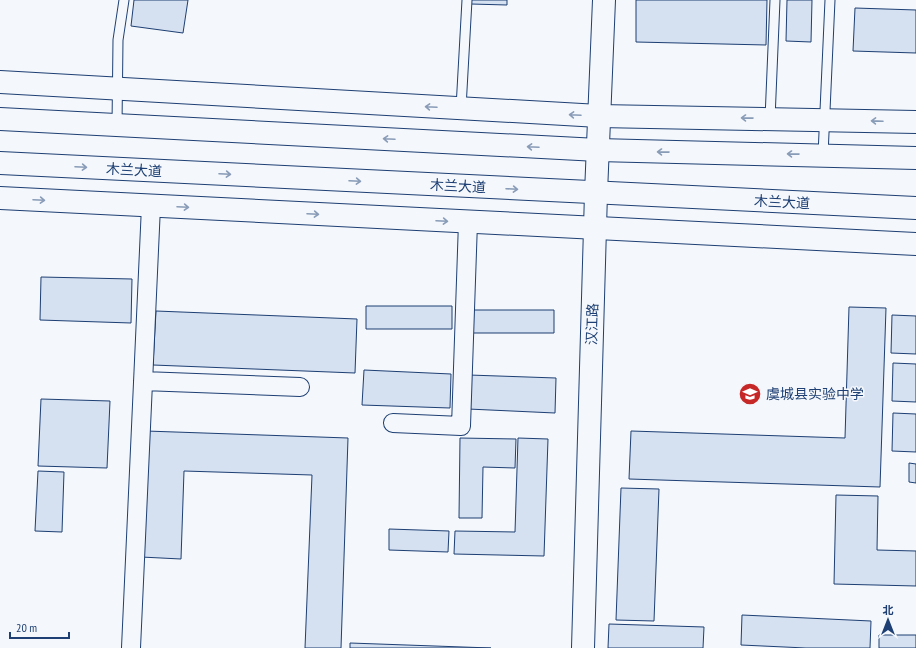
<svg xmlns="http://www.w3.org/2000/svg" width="916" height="648" font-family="'PT Sans Narrow','Noto Sans SC',sans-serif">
<rect width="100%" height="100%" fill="#f4f7fb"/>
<path fill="#d5e0f0" stroke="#1d3f73" d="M 134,0 L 188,0 L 183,33 L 131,26 Z
M 471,0 L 507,0 L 507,5 L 471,4 Z
M 636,0 L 767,0 L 766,45 L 636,42 Z
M 787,0 L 812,0 L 811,42 L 786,41 Z
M 855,8 L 916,10 L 916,53 L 853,51 Z
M 41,277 L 132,279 L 131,323 L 40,320 Z
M 366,306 L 452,306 L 452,329 L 366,329 Z
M 849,307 L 886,308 L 880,487 L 629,479 L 631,431 L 845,438 Z
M 468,310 L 554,310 L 554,333 L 468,333 Z
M 156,311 L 357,319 L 355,373 L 153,365 Z
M 892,315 L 916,316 L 916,354 L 891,353 Z
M 893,363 L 916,364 L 916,402 L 892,401 Z
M 364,370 L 451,374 L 450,408 L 362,405 Z
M 469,375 L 556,378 L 555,413 L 468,409 Z
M 41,399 L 110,401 L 107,468 L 38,466 Z
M 893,413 L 916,414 L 916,452 L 892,451 Z
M 146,431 L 348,438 L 341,648 L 305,648 L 312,475 L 184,471 L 181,559 L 141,557 Z
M 460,438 L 516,439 L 515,468 L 483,467 L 482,518 L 459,518 Z
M 518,438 L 548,439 L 544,556 L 454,554 L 455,531 L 515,532 Z
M 909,463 L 916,464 L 916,483 L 909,482 Z
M 38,471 L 64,472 L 62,532 L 35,531 Z
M 621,488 L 659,489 L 654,621 L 616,620 Z
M 836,495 L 878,496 L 877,550 L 916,551 L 916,586 L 834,584 Z
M 389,529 L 449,531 L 448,552 L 389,550 Z
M 742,615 L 871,621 L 870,648 L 806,648 L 741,645 Z
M 609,624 L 704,627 L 703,648 L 608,648 Z
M 879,635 L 916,635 L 916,648 L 879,648 Z
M 350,643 L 491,648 L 350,648 Z"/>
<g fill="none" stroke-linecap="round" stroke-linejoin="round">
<g stroke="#1d3f73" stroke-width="11">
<path id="service" d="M 461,108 L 467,0
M 770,119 L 775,0
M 117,125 L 118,40 L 124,0
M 823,155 L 830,0"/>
</g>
<g stroke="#1d3f73" stroke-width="20">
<path id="minor" d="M 143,381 L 300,387
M 393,423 L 461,426 L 468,222
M 131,648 L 151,206"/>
</g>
<g stroke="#1d3f73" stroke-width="24">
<path id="tertiary" d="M 583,648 L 596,193 L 604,0"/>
</g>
<g stroke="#1d3f73" stroke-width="24">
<path id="primary" d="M 0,82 L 599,116 L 916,122
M 0,119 L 598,150 L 916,158
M 0,163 L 916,208
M 0,198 L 916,244"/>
</g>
<use href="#service" stroke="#f4f7fb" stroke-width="9"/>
<use href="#minor" stroke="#f4f7fb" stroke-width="18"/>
<use href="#tertiary" stroke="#f4f7fb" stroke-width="22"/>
<use href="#primary" stroke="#f4f7fb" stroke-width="22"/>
</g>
<defs><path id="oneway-shaft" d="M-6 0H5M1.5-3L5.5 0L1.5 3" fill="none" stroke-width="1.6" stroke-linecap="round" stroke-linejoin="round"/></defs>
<g stroke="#889bb7">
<use href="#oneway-shaft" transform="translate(431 107) rotate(-177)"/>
<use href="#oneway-shaft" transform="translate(575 115) rotate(-177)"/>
<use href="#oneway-shaft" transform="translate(747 118) rotate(-179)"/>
<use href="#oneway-shaft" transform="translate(877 121) rotate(-178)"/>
<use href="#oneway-shaft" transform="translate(389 139) rotate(-177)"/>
<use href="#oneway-shaft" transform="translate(533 147) rotate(-177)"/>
<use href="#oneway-shaft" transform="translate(663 152) rotate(-179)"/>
<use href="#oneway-shaft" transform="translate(793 154) rotate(-179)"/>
<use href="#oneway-shaft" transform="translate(81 167) rotate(3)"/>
<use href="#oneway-shaft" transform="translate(225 174) rotate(3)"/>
<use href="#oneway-shaft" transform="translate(355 181) rotate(3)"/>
<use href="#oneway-shaft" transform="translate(512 189) rotate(3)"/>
<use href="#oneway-shaft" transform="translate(39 200) rotate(3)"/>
<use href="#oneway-shaft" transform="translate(183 207) rotate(3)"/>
<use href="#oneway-shaft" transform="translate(313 214) rotate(3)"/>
<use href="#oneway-shaft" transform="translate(442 221) rotate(3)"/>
</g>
<defs>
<g id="school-disc" transform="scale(1.15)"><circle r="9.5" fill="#c62828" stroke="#f4f7fb"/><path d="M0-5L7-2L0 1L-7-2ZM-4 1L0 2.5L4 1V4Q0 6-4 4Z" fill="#fff"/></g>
</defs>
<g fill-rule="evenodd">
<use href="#school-disc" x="750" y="394"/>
</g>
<g text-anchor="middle" stroke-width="3" stroke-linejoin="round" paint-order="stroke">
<g font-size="14" fill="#1d3f73" stroke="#f4f7fb">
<text transform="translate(134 170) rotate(3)" y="5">木兰大道</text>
<text transform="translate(458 186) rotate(3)" y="5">木兰大道</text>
<text transform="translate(782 202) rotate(3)" y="5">木兰大道</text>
<text transform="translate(592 324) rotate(-88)" y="5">汉江路</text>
</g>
<g font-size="14" fill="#1d3f73" stroke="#f4f7fb" text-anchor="start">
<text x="766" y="399">虞城县实验中学</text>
</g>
</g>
<g transform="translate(888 620)" stroke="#f4f7fb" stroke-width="3" paint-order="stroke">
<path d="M0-3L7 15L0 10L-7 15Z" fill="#1d3f73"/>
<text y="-6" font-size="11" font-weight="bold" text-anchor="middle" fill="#1d3f73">北</text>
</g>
<path d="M10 632v6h59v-6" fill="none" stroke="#1d3f73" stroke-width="2"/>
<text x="16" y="632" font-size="12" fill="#1d3f73" stroke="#f4f7fb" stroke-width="3" paint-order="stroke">20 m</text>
</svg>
